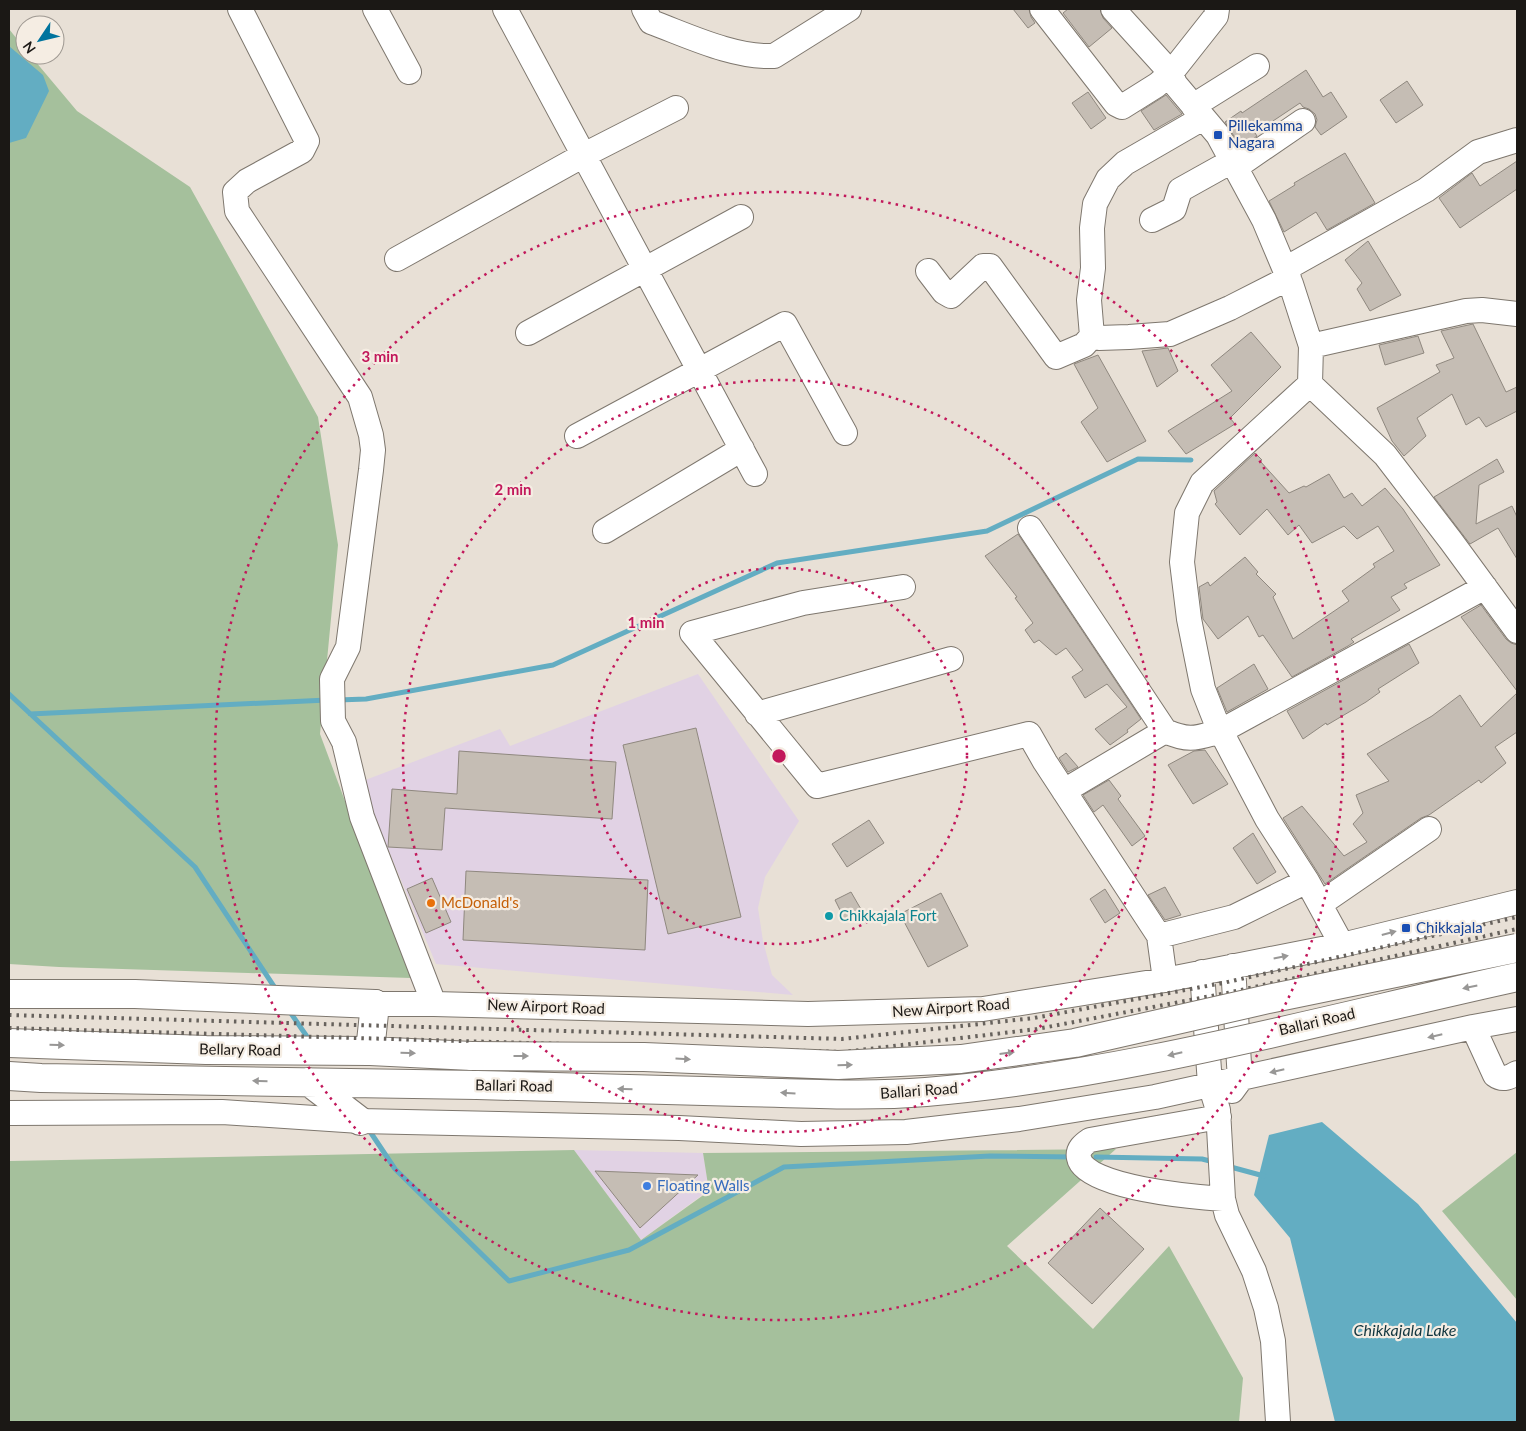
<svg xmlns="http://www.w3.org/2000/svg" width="1526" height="1431" font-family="Lato,sans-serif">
<rect width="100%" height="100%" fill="#e8e0d6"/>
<path fill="#e1d2e4" d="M 698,674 L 799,821 L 765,877 L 758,908 L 763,941 L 772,975 L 793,995 L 436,964 L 360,782 L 500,729 L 510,746 Z
M 574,1150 L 703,1153 L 709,1190 L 641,1240 Z"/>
<path fill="#a5c09c" d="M 9,29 L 25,49 L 25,55 L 30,55 L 77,111 L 190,187 L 318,417 L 338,545 L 320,734 L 411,978 L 59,967 L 9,964 Z
M 1116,1149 L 1007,1246 L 1093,1329 L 1169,1246 L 1243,1378 L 1239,1422 L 9,1422 L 9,1161 L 574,1150 L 641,1240 L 709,1191 L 703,1153 Z
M 1517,1152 L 1517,1300 L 1442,1211 Z"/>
<path fill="#63adc2" d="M 9,46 L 43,75 L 49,91 L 26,138 L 9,143 Z
M 1322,1122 L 1418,1204 L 1517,1323 L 1517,1422 L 1335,1422 L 1290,1238 L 1254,1195 L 1269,1135 Z"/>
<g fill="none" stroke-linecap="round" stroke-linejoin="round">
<path stroke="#63adc2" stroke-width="5" d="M 9,694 L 195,867 L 277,991
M 338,700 L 366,699 L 553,665 L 777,563 L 987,531 L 1138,459 L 1191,460
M 30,714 L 327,700
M 288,1009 L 310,1041
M 367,1127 L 395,1169 L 509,1281 L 629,1250 L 784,1167 L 990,1156 L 1073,1157
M 1096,1157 L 1202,1159 L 1214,1162
M 1227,1166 L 1264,1176"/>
</g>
<path fill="#c5bdb4" stroke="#8f887f" d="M 1013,9 L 1029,9 L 1031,17 L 1035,23 L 1028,28 Z
M 1068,9 L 1100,9 L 1103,18 L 1112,28 L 1089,47 L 1063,13 Z
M 1306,70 L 1323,97 L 1331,92 L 1347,117 L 1321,135 L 1315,127 L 1317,120 L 1315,114 L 1309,109 L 1303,107 L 1300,103 L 1255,133 L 1257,136 L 1241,147 L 1225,122 L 1241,111 L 1242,113 Z
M 1407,81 L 1423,105 L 1396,123 L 1380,100 Z
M 1088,92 L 1106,118 L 1091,129 L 1072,103 Z
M 1166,95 L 1182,114 L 1154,130 L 1141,111 Z
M 1345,153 L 1375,203 L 1327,230 L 1316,212 L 1284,232 L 1269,201 L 1295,185 L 1294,183 Z
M 1517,161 L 1517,189 L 1460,228 L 1439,198 L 1472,173 L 1480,186 Z
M 1368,241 L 1401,295 L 1370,311 L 1357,289 L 1362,283 L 1345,260 Z
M 1473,324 L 1506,392 L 1517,387 L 1517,411 L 1486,427 L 1479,417 L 1466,425 L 1452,394 L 1417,418 L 1426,436 L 1404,456 L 1392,441 L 1377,408 L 1440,372 L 1436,365 L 1454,358 L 1441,331 Z
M 1251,332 L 1281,367 L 1230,418 L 1235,424 L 1186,454 L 1168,431 L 1232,391 L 1211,365 Z
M 1418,336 L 1424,353 L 1385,365 L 1379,345 Z
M 1168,348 L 1178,371 L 1157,387 L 1142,351 Z
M 1098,355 L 1146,441 L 1107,462 L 1081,422 L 1098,408 L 1074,364 Z
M 1255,453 L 1262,460 L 1260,461 L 1289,493 L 1304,486 L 1306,487 L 1329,474 L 1344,498 L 1352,493 L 1362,506 L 1385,488 L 1403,509 L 1440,565 L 1404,584 L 1407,588 L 1391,597 L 1400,610 L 1351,639 L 1354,642 L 1348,646 L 1292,677 L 1263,635 L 1259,637 L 1248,616 L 1218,639 L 1203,619 L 1199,587 L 1208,582 L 1210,586 L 1245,557 L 1258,572 L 1256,574 L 1276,594 L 1273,597 L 1293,639 L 1349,601 L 1342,591 L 1375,567 L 1373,564 L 1394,551 L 1378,526 L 1357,539 L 1344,526 L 1312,543 L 1299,525 L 1288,535 L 1267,509 L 1240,535 L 1215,504 L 1217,502 L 1214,491 Z
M 1497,459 L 1504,472 L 1479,485 L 1476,524 L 1512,506 L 1517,517 L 1517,559 L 1498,528 L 1470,544 L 1434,497 Z
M 1018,534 L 1141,719 L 1127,730 L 1128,732 L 1110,745 L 1095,729 L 1127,707 L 1107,684 L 1085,698 L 1072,677 L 1083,670 L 1066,648 L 1056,655 L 1039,640 L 1034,643 L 1025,630 L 1033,623 L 1015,598 L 1017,597 L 985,556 Z
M 1481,605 L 1506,639 L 1511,643 L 1517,645 L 1517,691 L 1461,617 Z
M 1409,644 L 1419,663 L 1378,689 L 1380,692 L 1366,702 L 1327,725 L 1326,723 L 1303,739 L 1287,711 Z
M 1254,664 L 1268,689 L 1227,712 L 1217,688 Z
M 1517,693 L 1517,732 L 1495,747 L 1506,763 L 1481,783 L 1479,780 L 1429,815 L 1421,818 L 1325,884 L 1283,818 L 1302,806 L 1344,856 L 1367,842 L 1353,824 L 1363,813 L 1356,795 L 1389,781 L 1367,754 L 1432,716 L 1460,695 L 1481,727 Z
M 696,728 L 741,917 L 668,934 L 623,745 Z
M 1205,750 L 1228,784 L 1193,804 L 1168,765 L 1194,751 Z
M 459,751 L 616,762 L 612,819 L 445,808 L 442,850 L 388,847 L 392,789 L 457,794 Z
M 1066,753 L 1078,767 L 1068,772 L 1059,758 Z
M 1109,780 L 1121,796 L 1118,799 L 1145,836 L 1132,846 L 1103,805 L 1094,812 L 1083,795 Z
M 869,820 L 884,843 L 847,867 L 832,844 Z
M 1253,833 L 1276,872 L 1257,884 L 1233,848 Z
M 466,871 L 648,880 L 645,950 L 463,940 Z
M 432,878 L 451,922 L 426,933 L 407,889 Z
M 1165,887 L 1181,915 L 1165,920 L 1148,895 Z
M 1105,889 L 1120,913 L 1105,923 L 1090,899 Z
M 851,892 L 862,911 L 845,920 L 835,900 Z
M 941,893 L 968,946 L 928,967 L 900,914 Z
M 595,1171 L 698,1175 L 640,1228 Z
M 1100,1208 L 1144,1249 L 1092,1304 L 1048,1263 Z"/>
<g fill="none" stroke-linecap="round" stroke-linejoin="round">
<g stroke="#7e776e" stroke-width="26">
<path id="minor" d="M 240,9 L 307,141 L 302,151 L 247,181 L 235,192 L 237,211 L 360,397 L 371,435 L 373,450 L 371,470 L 348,647 L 332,679 L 333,721 L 344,742 L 362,817 L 434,1004
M 375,9 L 409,72
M 505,9 L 755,474
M 644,9 L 651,22 C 689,36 734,58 774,56 L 849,9
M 1042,9 L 1116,104 L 1122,107 L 1157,85 L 1171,73 L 1113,9
M 1217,9 L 1216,16 L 1171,73 L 1175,84 L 1218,135 L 1264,220 L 1291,284 L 1311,346 L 1310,384 L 1202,483 L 1187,513 L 1182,562 L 1189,619 L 1203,689 L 1216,722 L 1267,819 L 1307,881 L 1342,945
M 1193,106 L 1257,66
M 1236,167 L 1303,121
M 1152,220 L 1174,209 L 1180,190 L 1232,161
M 397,259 L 584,155 L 676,108
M 1285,269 L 1426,190 L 1478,152 L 1517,140
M 928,271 L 944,292 L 951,296 L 983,266 L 990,266 L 1056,357 L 1084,345 L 1092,336 L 1089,300 L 1093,268 L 1092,228 L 1095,204 L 1108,179 L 1125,163 L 1203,118
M 528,333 L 741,217
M 1092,336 L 1099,338 L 1129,337 L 1170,334 L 1230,308 L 1289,278
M 1311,346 L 1466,311 L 1482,310 L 1517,314
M 1310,384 L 1385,455 L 1451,541 L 1517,631
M 577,436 L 785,324 L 845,433
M 1030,528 L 1165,731 C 1190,742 1196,738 1221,731 L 1485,587
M 605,531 L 742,449
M 903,587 L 803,603 L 692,633 L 817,786 L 1029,734 L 1045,762 L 1159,936 L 1165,980
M 757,714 L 951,659
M 1064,791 L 1165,731
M 1320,904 L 1429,829
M 1159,936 L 1234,917 L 1307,881
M 1202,972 L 1210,1084 L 1218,1110 L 1223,1199 L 1227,1215 L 1254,1271 L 1266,1308 L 1273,1341 L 1278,1422
M 375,1004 L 434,1004 L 808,1014 L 983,1009 L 1165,980 L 1342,945 L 1517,902
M 1473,1027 L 1495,1075 C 1503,1081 1510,1077 1517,1073
M 1232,1091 L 1240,1080 L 1233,966
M 9,1113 L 222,1112 L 360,1121 L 679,1128 L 801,1134 L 906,1132 L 1019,1119 L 1155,1097 L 1473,1027 L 1517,1019
M 1219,1117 L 1090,1140 C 1084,1144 1077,1149 1079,1158 C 1084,1188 1196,1197 1223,1199"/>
</g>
<g stroke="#7e776e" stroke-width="30">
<path id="major" d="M 9,994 L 135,994 L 375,1004"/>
</g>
<g stroke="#7e776e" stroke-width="30">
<path id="highway" d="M 9,1043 L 206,1050 L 370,1051 L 472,1056
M 370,1051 L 375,1004
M 9,1076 L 41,1078 L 477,1085
M 309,1082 L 360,1121"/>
</g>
<use href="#minor" stroke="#fff" stroke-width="24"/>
<use href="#major" stroke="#fff" stroke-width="28"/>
<use href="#highway" stroke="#fff" stroke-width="28"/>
<path stroke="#67625d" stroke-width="4" stroke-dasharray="2.5 5" stroke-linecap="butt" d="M 9,1015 L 842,1039 L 1034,1018 L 1223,983 L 1517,917
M 9,1028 L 843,1052 L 1037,1029 L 1227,993 L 1517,929"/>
<g stroke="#7e776e" stroke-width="30" stroke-linecap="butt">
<path id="highway-bridge" d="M 472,1056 L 644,1057 L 838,1065 L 961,1059 L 1075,1043 L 1273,998 L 1517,948
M 477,1085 C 565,1087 653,1089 741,1092 C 804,1093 864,1097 926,1092 C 1127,1075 1321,1020 1517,977"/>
</g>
<use href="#highway-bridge" stroke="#fff" stroke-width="28"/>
</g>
<defs><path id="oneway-solid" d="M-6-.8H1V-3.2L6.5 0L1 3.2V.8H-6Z" transform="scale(1.25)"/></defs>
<g fill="#989796">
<use href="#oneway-solid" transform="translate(1389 933) rotate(-15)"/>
<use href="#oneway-solid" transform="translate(1281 957) rotate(-11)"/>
<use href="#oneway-solid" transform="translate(1470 987) rotate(168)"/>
<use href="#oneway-solid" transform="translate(1435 1036) rotate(167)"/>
<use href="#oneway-solid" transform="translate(57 1045) rotate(2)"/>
<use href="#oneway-solid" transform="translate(408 1053) rotate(2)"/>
<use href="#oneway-solid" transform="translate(1007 1053) rotate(-7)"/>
<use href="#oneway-solid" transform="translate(1175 1054) rotate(167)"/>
<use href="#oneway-solid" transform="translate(521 1056)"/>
<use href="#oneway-solid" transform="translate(683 1059) rotate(3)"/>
<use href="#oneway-solid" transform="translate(845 1065) rotate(-1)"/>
<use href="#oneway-solid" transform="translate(1277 1071) rotate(167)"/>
<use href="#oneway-solid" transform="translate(260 1081) rotate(-179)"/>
<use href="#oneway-solid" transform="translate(625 1089) rotate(-178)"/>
<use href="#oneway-solid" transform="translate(788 1093) rotate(-177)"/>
</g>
<g fill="none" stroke="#c2185b" stroke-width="2.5" stroke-dasharray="2.5 5">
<circle cx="779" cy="756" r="188"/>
<circle cx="779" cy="756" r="376"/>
<circle cx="779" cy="756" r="564"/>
</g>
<g fill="#1a4fb4" stroke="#f5ede3" stroke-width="2">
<rect x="1213" y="130" width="10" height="10" rx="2.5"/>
<rect x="1401" y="923" width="10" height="10" rx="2.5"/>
</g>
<circle fill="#e8710a" stroke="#f5ede3" stroke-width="2" cx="431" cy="903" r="5"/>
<circle fill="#0f9aa8" stroke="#f5ede3" stroke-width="2" cx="829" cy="916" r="5"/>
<circle fill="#3f7fe0" stroke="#f5ede3" stroke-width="2" cx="647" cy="1186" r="5"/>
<g text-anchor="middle" stroke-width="4.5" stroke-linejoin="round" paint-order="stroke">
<g font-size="15" fill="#164399" stroke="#f5ede3" text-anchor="start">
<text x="1228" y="131">Pillekamma<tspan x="1228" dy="17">Nagara</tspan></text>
<text x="1416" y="933">Chikkajala</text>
</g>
<g font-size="15" fill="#c56008" stroke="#f5ede3" text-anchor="start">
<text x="441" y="908">McDonald's</text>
</g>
<g font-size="15" fill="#0d838f" stroke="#f5ede3" text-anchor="start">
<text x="839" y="921">Chikkajala Fort</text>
</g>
<g font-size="15" fill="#1b1815" stroke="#f5ede3">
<text transform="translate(546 1007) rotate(2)" y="5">New Airport Road</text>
<text transform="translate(951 1008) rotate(-4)" y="5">New Airport Road</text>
<text transform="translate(1317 1022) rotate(-13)" y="5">Ballari Road</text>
<text transform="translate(240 1050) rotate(1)" y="5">Bellary Road</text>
<text transform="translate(514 1086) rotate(1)" y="5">Ballari Road</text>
<text transform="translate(919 1091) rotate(-4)" y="5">Ballari Road</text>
</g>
<g font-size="15" fill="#366cbe" stroke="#f5ede3" text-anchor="start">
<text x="657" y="1191">Floating Walls</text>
</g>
<g font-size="16" font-style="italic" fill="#133740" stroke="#f5ede3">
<text x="1405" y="1336">Chikkajala Lake</text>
</g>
</g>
<circle cx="779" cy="756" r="8" fill="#c2185b" stroke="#f5ede3" stroke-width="2.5"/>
<g font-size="15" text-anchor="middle" font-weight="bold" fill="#c2185b" stroke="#f5ede3" stroke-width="4.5" stroke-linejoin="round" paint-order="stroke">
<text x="380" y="362">3 min</text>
<text x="513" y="495">2 min</text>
<text x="646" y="628">1 min</text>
</g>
<rect width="1526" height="1431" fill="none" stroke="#1b1815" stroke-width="20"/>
<g transform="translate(40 40) rotate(235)"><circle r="24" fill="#f5ede3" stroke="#9e9891"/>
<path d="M0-4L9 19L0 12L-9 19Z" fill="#00749e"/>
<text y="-8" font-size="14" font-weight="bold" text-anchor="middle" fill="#1b1815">N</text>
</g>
</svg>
